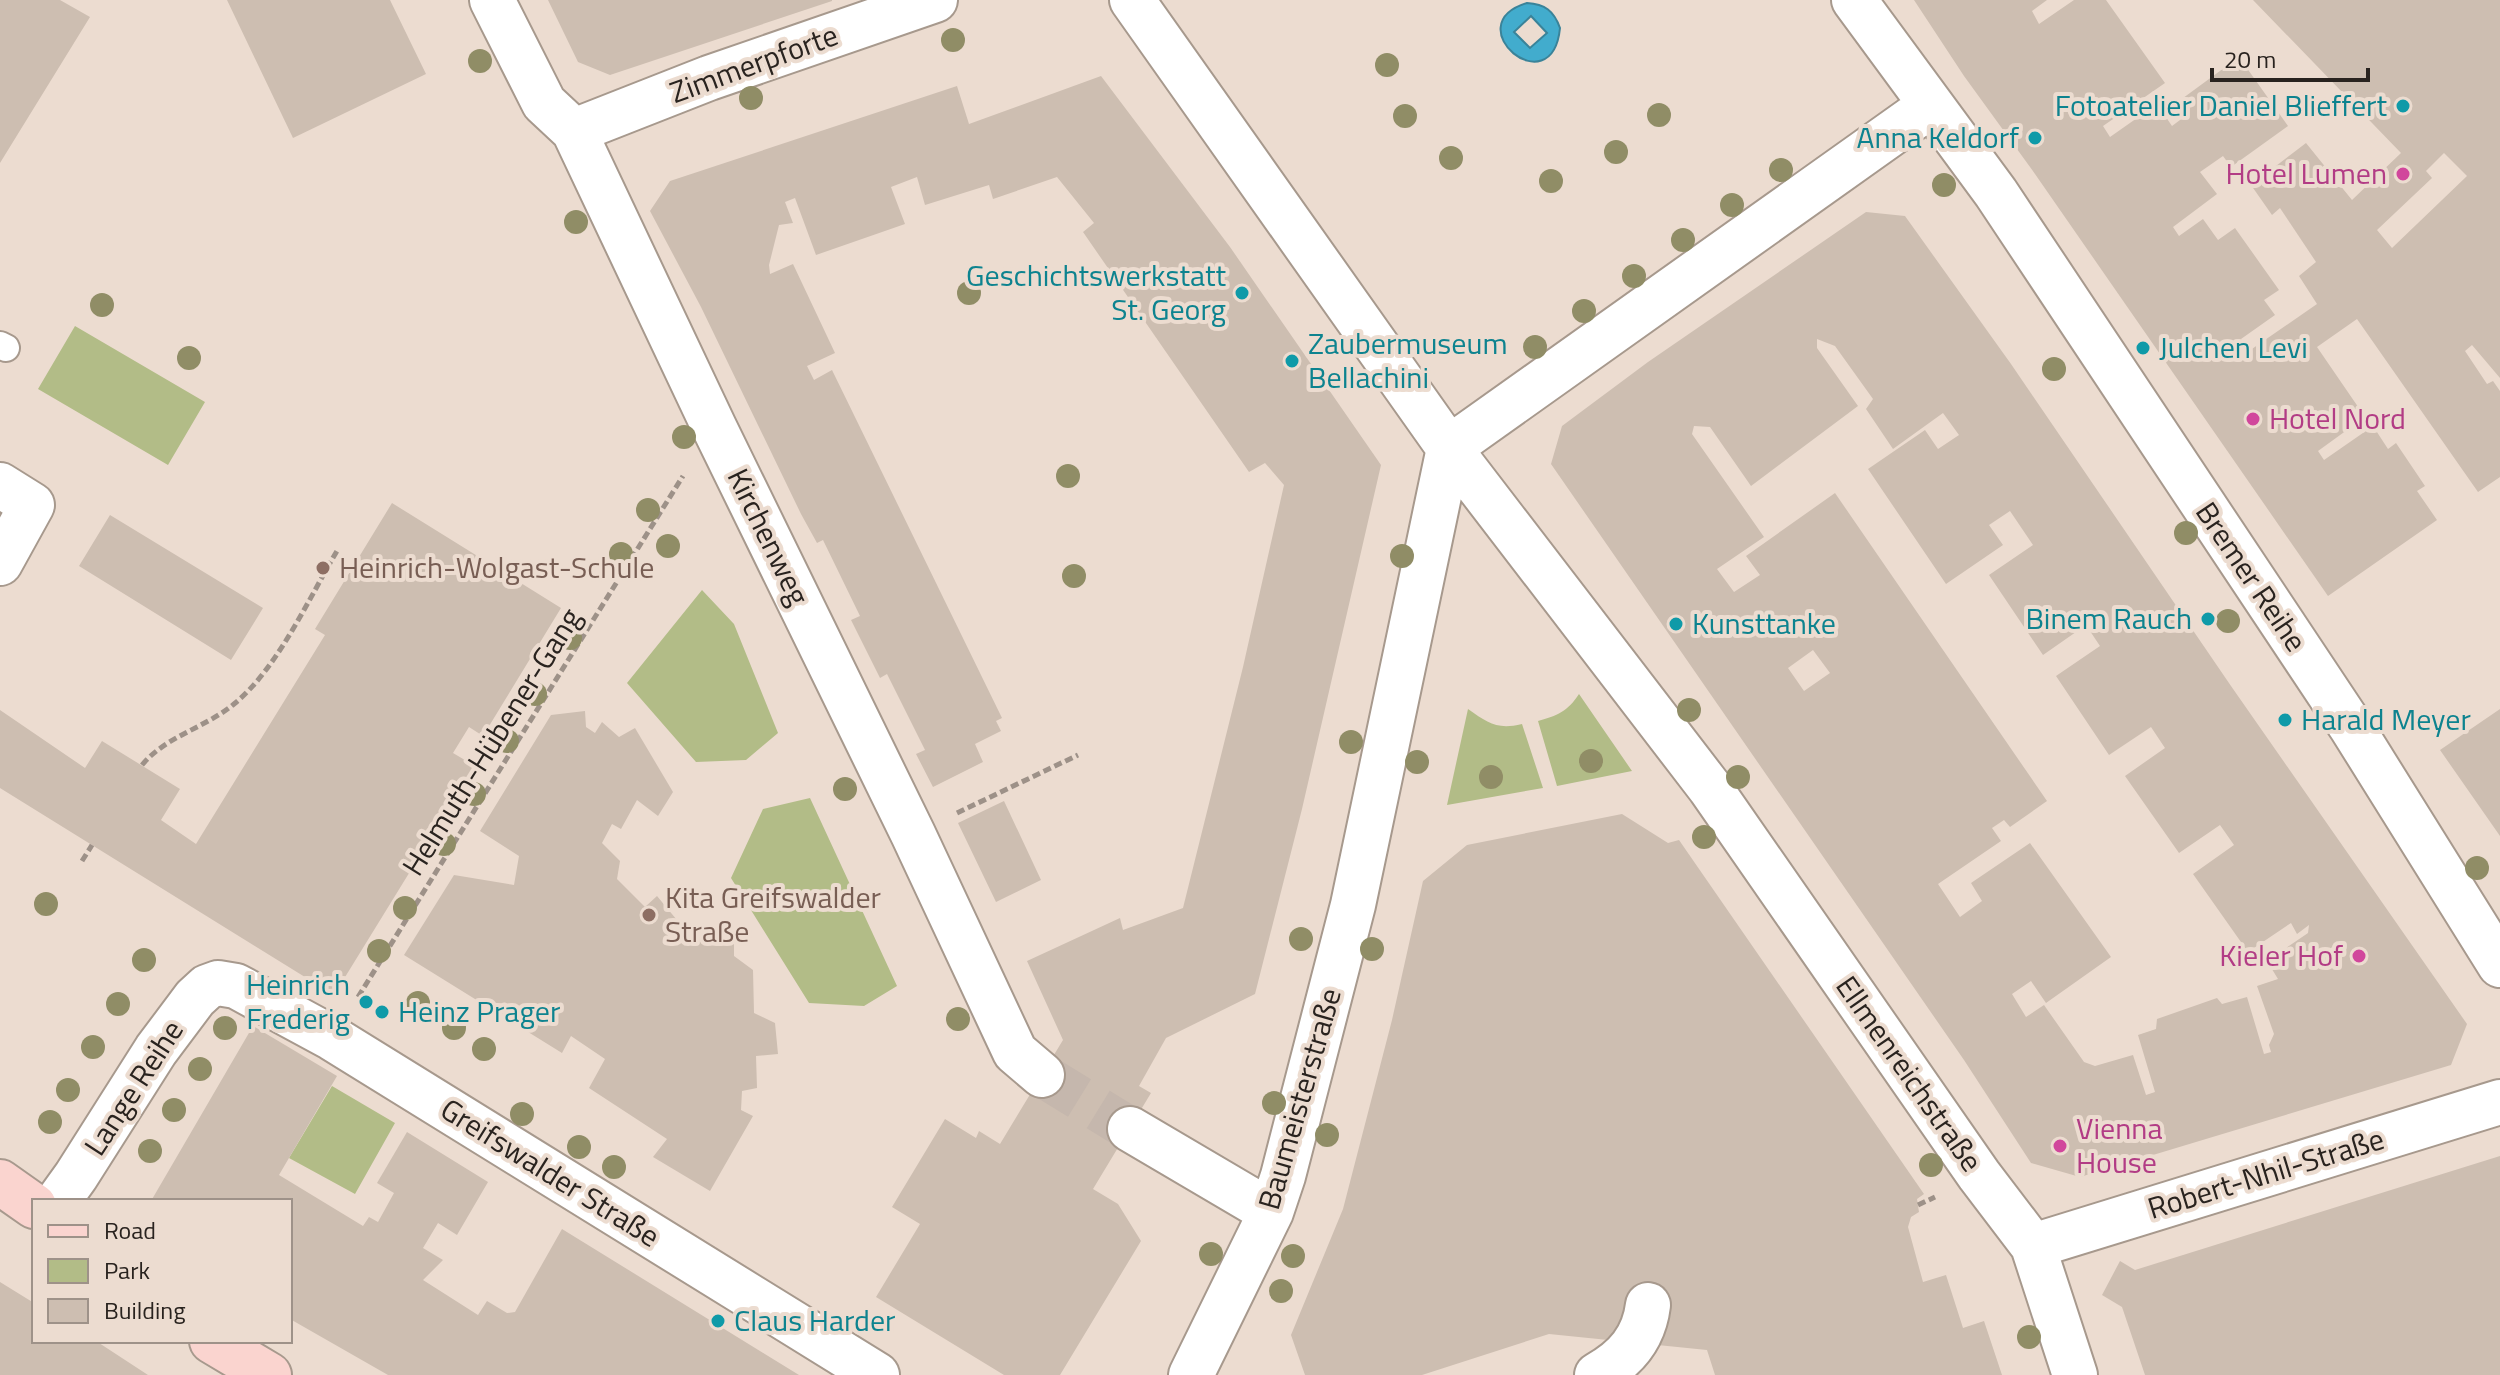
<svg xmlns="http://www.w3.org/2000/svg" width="2500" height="1375" font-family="'Titillium Web',sans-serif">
<rect width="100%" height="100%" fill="#ecdcd0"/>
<path fill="#b2bc87" d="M 75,326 L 205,402 L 168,465 L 38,389 Z
M 702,590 L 734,624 L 778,733 L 746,760 L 696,762 L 627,683 Z
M 1579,694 L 1632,771 L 1557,786 L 1538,721 C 1557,716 1568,711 1579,694 Z
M 1468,709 C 1488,723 1497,730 1522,724 L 1543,788 L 1447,805 Z
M 810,798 L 897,986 L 864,1006 L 809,1003 L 731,878 L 763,809 Z
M 332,1086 L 395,1123 L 355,1194 L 289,1158 Z"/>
<path fill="#42accd" stroke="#3a8399" stroke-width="2" fill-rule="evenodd" d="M 1527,3 C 1545,4 1554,11 1560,28 C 1552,107 1455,25 1527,3 ZM 1531,16 L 1547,33 L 1530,48 L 1514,32 Z"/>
<path fill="#cdbeb1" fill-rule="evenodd" d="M 0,0 L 60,0 L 90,17 L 0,163 Z
M 227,0 L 390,0 L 426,74 L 293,138 Z
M 548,0 L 832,0 L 832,1 L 610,75 L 578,62 Z
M 1914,0 L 2047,0 L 2032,11 L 2039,24 L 2074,0 L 2106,0 L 2165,83 L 2103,126 L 2110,137 L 2157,104 L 2172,126 L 2188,114 L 2179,101 L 2239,57 L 2288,126 L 2231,167 L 2223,156 L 2200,172 L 2217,194 L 2173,227 L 2179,236 L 2203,219 L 2218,240 L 2235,228 L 2279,290 L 2264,300 L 2275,315 L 2241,339 L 2249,351 L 2317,304 L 2299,276 L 2316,262 L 2280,208 L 2272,215 L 2251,185 L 2306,143 L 2352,200 L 2401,153 L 2253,0 L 2500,0 L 2500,378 L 2472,345 L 2465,351 L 2487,384 L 2493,381 L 2500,391 L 2500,477 L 2478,492 L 2357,319 L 2317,347 L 2365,417 L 2318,451 L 2324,460 L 2373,426 L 2388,449 L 2396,443 L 2425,486 L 2417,491 L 2437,520 L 2328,596 L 2035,174 L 1964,76 ZM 2444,153 L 2467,176 L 2392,248 L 2377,230 L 2432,178 L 2426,171 Z
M 1101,76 L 1230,247 L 1381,465 L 1302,809 L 1255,994 L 1166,1038 L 1139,1086 L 1151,1093 L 1093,1189 L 1118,1204 L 1141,1241 L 1060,1375 L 1004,1375 L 876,1297 L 920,1224 L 892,1207 L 945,1119 L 976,1138 L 979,1131 L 1000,1144 L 1063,1040 L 1027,961 L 1120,918 L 1123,930 L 1183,908 L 1243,667 L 1284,485 L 1265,463 L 1249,472 L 1083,232 L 1094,223 L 1057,177 L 993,199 L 989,185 L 925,205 L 917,177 L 891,187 L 905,224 L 816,255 L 795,198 L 785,202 L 793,223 L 779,225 L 769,265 L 770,274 L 793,264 L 835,353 L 807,366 L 814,380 L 832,370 L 1002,718 L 996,721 L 1001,731 L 975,744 L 983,762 L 933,787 L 916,754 L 925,750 L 887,674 L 880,678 L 851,620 L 860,616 L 823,540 L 817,543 L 801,514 L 701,307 L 650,211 L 670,181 L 957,86 L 969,124 Z
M 1866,212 L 1905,216 L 2011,364 L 2231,686 L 2467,1024 L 2451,1065 L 2080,1177 L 2031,1163 L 1964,1060 L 1551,464 L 1562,426 L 1648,362 ZM 1817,339 L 1835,346 L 1873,399 L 1866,409 L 1893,449 L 1943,413 L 1959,435 L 1938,449 L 1925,430 L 1868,469 L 1946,584 L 2003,545 L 1989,525 L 2010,511 L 2033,545 L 1989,575 L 2043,655 L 2086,625 L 2100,646 L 2056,676 L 2109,755 L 2151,727 L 2165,748 L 2125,776 L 2179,853 L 2220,825 L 2234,845 L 2193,874 L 2248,952 L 2291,923 L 2297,934 L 2309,925 L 2308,933 L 2267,961 L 2278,979 L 2257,986 L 2274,1034 L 2269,1045 L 2271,1052 L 2264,1054 L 2247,997 L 2222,1004 L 2217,998 L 2157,1019 L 2156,1029 L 2138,1035 L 2155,1092 L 2146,1095 L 2133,1055 L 2095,1066 L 2084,1062 L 2044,1005 L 2026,1017 L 2012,994 L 2031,981 L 2046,1003 L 2111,957 L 2030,843 L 1971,883 L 1982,901 L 1960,917 L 1938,884 L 2001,841 L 1992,828 L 2004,820 L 2010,827 L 2047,801 L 1835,493 L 1746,556 L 1760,575 L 1734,592 L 1717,569 L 1764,537 L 1692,434 L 1694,426 L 1710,427 L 1751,486 L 1858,406 L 1817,348 ZM 1813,650 L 1830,673 L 1804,691 L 1788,668 Z
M 392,503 L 561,608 L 483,736 L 469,727 L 453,753 L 475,766 L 334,995 L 0,788 L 0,710 L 85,768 L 102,741 L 180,789 L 161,820 L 196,844 L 325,635 L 315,629 Z
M 110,515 L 263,608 L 231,660 L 79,566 Z
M 2500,709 L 2500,836 L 2440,750 Z
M 585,711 L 586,727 L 595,733 L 602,722 L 619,737 L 635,728 L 673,792 L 658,816 L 637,800 L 621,829 L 612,824 L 602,843 L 620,861 L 617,879 L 645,907 L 657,896 L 691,937 L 734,937 L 734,956 L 753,970 L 754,1013 L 775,1023 L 778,1054 L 756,1056 L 757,1088 L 742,1091 L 741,1110 L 753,1116 L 710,1191 L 653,1157 L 667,1139 L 589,1088 L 605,1059 L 571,1036 L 562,1053 L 404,955 L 454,875 L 514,885 L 519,856 L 480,831 L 551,715 Z
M 1004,801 L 1041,880 L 996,902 L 958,823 Z
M 1622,814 L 1668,843 L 1679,840 L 1924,1194 L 1917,1199 L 1919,1212 L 1911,1217 L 1908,1227 L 1923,1282 L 1946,1275 L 1963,1328 L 1984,1321 L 2002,1375 L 1715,1375 L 1707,1350 L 1549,1334 L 1422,1375 L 1305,1375 L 1291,1335 L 1343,1209 L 1392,1020 L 1423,881 L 1467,845 Z
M 253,1026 L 337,1076 L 279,1175 L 363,1226 L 369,1217 L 378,1222 L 394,1193 L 377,1183 L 407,1132 L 488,1182 L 457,1235 L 438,1223 L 423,1248 L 443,1260 L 423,1280 L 478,1315 L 487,1301 L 507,1313 L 515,1312 L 562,1229 L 799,1375 L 388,1375 L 290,1319 L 290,1201 L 151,1201 Z
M 2500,1156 L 2500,1375 L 2145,1375 L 2122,1307 L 2102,1295 L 2120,1261 L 2135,1270 Z
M 0,1282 L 34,1303 L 34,1341 L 96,1341 L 148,1375 L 0,1375 Z"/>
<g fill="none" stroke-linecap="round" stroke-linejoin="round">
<path stroke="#c5b7ad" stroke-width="44" stroke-dasharray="44 22" stroke-linecap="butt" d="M 1042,1075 L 1130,1129"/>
<g stroke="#a7998d" stroke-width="30">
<path id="lane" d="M 0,345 L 6,348"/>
</g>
<g stroke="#a7998d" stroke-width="48">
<path id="street" d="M 492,0 L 544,103 L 574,131 L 714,427 L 913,834 L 1015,1052 L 1042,1075
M 1132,0 L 1449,448 L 1353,905 L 1283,1176 L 1271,1212 L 1191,1375
M 1854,0 L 1996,193 L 2352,728 L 2500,965
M 1930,106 L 1449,448 L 1710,788 L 1979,1175 L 2033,1246 L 2075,1375
M 574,131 L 709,78 L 935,0
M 0,485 L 32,505 L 0,563
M 1130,1129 L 1271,1212
M 58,1201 L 76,1176 L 156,1050 L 195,998 L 207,987 L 218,983 L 236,986 L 332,1038 L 877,1375
M 2033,1246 L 2500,1102
M 1597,1375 C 1626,1359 1644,1338 1648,1305"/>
</g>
<g stroke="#a7998d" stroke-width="48">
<path id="secondary" d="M 0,1182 L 34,1206
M 212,1341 L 269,1375"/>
</g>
<path stroke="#9d9188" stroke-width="5" stroke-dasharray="8 4" stroke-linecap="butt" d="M 142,765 C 166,736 205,728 234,704 C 277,669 308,600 337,551
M 957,813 L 1078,755
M 82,861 L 92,845
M 358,997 L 683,476
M 1918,1205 L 1935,1197"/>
<use href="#lane" stroke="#fff" stroke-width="26"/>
<use href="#street" stroke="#fff" stroke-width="44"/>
<use href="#secondary" stroke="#fad4cf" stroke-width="44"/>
</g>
<g fill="#908d66">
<circle cx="953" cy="40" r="12"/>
<circle cx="480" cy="61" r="12"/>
<circle cx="1387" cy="65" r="12"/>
<circle cx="751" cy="98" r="12"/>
<circle cx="1659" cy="115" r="12"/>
<circle cx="1405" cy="116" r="12"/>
<circle cx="1616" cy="152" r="12"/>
<circle cx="1451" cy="158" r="12"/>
<circle cx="1781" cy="170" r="12"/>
<circle cx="1551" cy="181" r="12"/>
<circle cx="1944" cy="185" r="12"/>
<circle cx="1732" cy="205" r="12"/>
<circle cx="576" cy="222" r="12"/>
<circle cx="1683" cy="240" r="12"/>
<circle cx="1634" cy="276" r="12"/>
<circle cx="969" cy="293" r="12"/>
<circle cx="102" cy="305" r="12"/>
<circle cx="1584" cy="311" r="12"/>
<circle cx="1535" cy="347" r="12"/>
<circle cx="189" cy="358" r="12"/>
<circle cx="2054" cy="369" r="12"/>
<circle cx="684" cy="437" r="12"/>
<circle cx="1068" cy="476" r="12"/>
<circle cx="648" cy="510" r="12"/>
<circle cx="2186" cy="533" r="12"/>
<circle cx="668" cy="546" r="12"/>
<circle cx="621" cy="554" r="12"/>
<circle cx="1402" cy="556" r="12"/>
<circle cx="1074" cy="576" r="12"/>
<circle cx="2228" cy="621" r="12"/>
<circle cx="570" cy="638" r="12"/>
<circle cx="535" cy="694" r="12"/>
<circle cx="1689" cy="710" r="12"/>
<circle cx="507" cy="741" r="12"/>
<circle cx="1351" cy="742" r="12"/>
<circle cx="1591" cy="761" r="12"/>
<circle cx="1417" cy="762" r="12"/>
<circle cx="1491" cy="777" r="12"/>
<circle cx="1738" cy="777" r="12"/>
<circle cx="845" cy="789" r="12"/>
<circle cx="474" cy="794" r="12"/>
<circle cx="1704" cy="837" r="12"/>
<circle cx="444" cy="844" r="12"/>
<circle cx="2477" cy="868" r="12"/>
<circle cx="46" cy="904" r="12"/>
<circle cx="405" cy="908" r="12"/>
<circle cx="1301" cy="939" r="12"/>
<circle cx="1372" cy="949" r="12"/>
<circle cx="379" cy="951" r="12"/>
<circle cx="144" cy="960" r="12"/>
<circle cx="418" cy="1003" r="12"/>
<circle cx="118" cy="1004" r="12"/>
<circle cx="958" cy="1019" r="12"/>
<circle cx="225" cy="1028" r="12"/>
<circle cx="454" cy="1028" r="12"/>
<circle cx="93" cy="1047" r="12"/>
<circle cx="484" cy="1049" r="12"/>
<circle cx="200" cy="1069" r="12"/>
<circle cx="68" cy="1090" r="12"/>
<circle cx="1274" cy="1103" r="12"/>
<circle cx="174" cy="1110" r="12"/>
<circle cx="522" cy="1114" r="12"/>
<circle cx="50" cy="1122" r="12"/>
<circle cx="1327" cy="1135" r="12"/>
<circle cx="579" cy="1147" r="12"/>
<circle cx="150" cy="1151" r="12"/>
<circle cx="1931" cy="1165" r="12"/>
<circle cx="614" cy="1167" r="12"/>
<circle cx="1211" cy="1254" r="12"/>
<circle cx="1293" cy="1256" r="12"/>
<circle cx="1281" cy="1291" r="12"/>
<circle cx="2029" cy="1337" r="12"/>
</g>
<g fill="#0f9aa8" stroke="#ecdcd0" stroke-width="3">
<circle cx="2403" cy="106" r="8"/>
<circle cx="2035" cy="138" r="8"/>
<circle cx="1242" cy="293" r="8"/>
<circle cx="2143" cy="348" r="8"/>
<circle cx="1292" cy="361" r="8"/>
<circle cx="2208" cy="619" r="8"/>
<circle cx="1676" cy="624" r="8"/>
<circle cx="2285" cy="720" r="8"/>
<circle cx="366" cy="1002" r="8"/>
<circle cx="382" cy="1012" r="8"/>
<circle cx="718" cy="1321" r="8"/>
</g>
<g fill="#d1479c" stroke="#ecdcd0" stroke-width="3">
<circle cx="2403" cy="174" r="8"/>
<circle cx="2253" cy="419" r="8"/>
<circle cx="2359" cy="956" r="8"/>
<circle cx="2060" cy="1146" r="8"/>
</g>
<g fill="#8d6e63" stroke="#ecdcd0" stroke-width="3">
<circle cx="323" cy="568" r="8"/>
<circle cx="649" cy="915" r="8"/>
</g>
<g text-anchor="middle" stroke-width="8" stroke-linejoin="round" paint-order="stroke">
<g font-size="30" fill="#29231f" stroke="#ecdcd0">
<text transform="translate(754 64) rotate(-20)" y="10">Zimmerpforte</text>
<text transform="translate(768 537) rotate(64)" y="10">Kirchenweg</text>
<text transform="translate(2251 577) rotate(56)" y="10">Bremer Reihe</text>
<text transform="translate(492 742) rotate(-58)" y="10">Helmuth-Hübener-Gang</text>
<text transform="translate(1909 1074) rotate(55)" y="10">Ellmenreichstraße</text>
<text transform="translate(134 1088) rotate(-57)" y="10">Lange Reihe</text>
<text transform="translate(1300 1099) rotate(-74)" y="10">Baumeisterstraße</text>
<text transform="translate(550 1173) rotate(32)" y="10">Greifswalder Straße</text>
<text transform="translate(2266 1174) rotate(-17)" y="10">Robert-Nhil-Straße</text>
</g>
<g font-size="30" fill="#0d838f" stroke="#ecdcd0" text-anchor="start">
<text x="2387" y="116" text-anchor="end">Fotoatelier Daniel Blieffert</text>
<text x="2019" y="148" text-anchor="end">Anna Keldorf</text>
<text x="1226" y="286" text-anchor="end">Geschichtswerkstatt<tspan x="1226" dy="34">St. Georg</tspan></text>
<text x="1308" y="354">Zaubermuseum<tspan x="1308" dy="34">Bellachini</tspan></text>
<text x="2159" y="358">Julchen Levi</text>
<text x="2192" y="629" text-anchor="end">Binem Rauch</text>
<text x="1692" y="634">Kunsttanke</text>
<text x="2301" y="730">Harald Meyer</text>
<text x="350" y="995" text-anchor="end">Heinrich<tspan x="350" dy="34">Frederig</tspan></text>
<text x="398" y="1022">Heinz Prager</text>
<text x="734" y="1331">Claus Harder</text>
</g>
<g font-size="30" fill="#b23c85" stroke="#ecdcd0" text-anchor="end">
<text x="2387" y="184">Hotel Lumen</text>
<text x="2269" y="429" text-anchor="start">Hotel Nord</text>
<text x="2343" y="966">Kieler Hof</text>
<text x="2076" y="1139" text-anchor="start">Vienna<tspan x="2076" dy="34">House</tspan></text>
</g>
<g font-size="30" fill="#785e54" stroke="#ecdcd0" text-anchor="start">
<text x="339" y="578">Heinrich-Wolgast-Schule</text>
<text x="665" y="908">Kita Greifswalder<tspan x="665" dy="34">Straße</tspan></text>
</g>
</g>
<rect x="32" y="1199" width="260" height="144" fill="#ecdcd0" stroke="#9e9289" stroke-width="2"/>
<rect x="48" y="1225" width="40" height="12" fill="#fad4cf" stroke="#9e9289" stroke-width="2"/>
<text x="104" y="1239" font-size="24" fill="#29231f">Road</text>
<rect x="48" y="1259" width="40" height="24" fill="#b2bc87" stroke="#9e9289" stroke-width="2"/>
<text x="104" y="1279" font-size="24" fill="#29231f">Park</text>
<rect x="48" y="1299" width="40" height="24" fill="#cdbeb1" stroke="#9e9289" stroke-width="2"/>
<text x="104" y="1319" font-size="24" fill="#29231f">Building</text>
<path d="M2212 68v12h156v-12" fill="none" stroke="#29231f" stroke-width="4"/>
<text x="2224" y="68" font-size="24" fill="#29231f" stroke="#ecdcd0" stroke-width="6" paint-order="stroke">20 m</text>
</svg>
